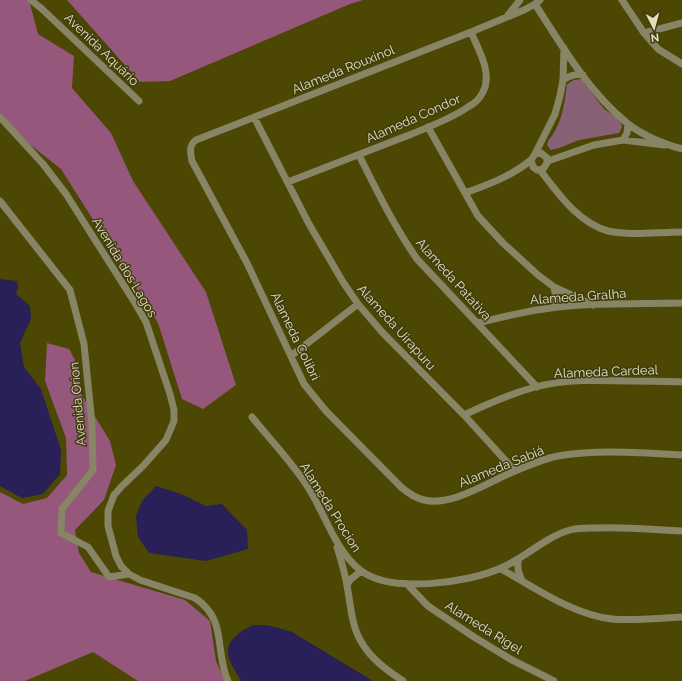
<svg xmlns="http://www.w3.org/2000/svg" width="682" height="681" font-family="Raleway,sans-serif">
<rect width="100%" height="100%" fill="#4c4703"/>
<path fill="#886177" d="M 581,79 L 604,109 L 620,120 L 622,127 L 619,133 L 579,140 L 559,148 L 551,150 L 547,145 C 548,139 552,137 555,131 C 563,117 565,100 567,84 L 574,80 Z"/>
<path fill="#96577c" d="M 0,0 L 29,0 L 38,34 L 74,56 L 72,88 L 111,133 L 133,181 L 206,292 L 236,385 L 203,409 L 182,399 L 158,323 L 61,169 L 0,121 Z
M 67,0 L 363,0 L 350,4 L 170,81 L 140,82 Z
M 47,343 L 69,349 L 75,360 L 81,394 L 110,441 L 116,465 L 104,500 L 75,530 L 79,553 L 91,572 L 185,600 L 210,621 L 216,661 L 225,681 L 138,681 L 93,652 L 25,681 L 0,681 L 0,492 L 23,504 L 47,498 L 67,475 L 66,438 L 45,381 Z"/>
<path fill="#282057" d="M 0,279 L 17,281 L 18,288 L 16,294 L 30,306 L 31,319 L 20,343 L 24,367 L 41,389 L 61,450 L 60,474 L 43,494 L 22,498 L 0,486 Z
M 156,486 L 181,494 L 206,506 L 222,504 L 247,530 L 248,549 L 206,561 L 149,553 L 138,537 L 136,516 L 142,501 Z
M 253,625 L 265,625 L 275,627 L 292,632 L 373,681 L 241,681 C 238,675 233,668 230,661 C 222,642 239,632 253,625 Z"/>
<g fill="none" stroke-linecap="round" stroke-linejoin="round">
<path stroke="#878565" stroke-width="7" d="M 31,0 L 42,9 L 139,101
M 540,0 L 535,4 L 524,10 L 471,32 L 196,140 C 189,145 190,152 192,161 L 247,263 L 304,384 L 326,411 L 401,487 C 408,493 415,498 424,500 C 452,507 490,481 515,471 C 529,465 543,459 558,456 C 599,449 641,453 682,455
M 622,0 L 644,33 L 658,49 L 682,64
M 535,4 C 562,46 588,91 627,123 C 642,135 664,144 682,149
M 508,15 L 520,0
M 644,33 L 682,23
M 563,80 C 569,76 575,73 583,75
M 0,117 L 43,164 L 66,194 L 135,303 L 146,322 L 170,394 L 174,410 L 174,421 L 166,440 L 143,466 L 122,486 L 114,495 L 108,511 L 108,526 L 116,556 L 121,566 L 129,574 L 140,580 L 195,598 C 228,620 214,650 228,681
M 254,117 L 309,224 L 343,282 L 358,304 L 382,332 L 464,415 L 515,471
M 428,127 L 478,216 L 503,243 L 538,275 L 554,287 L 593,305
M 623,140 L 627,133 L 628,124
M 535,154 L 541,153 L 547,158 L 547,163 L 543,169 L 537,170 L 533,167 L 531,160 L 535,154 L 555,114 L 560,96 L 563,80 L 564,48
M 359,155 C 377,191 394,226 417,259 L 537,387
M 548,161 L 594,145 L 623,140 L 664,145
M 540,170 C 558,193 578,223 608,231 C 632,236 658,232 682,232
M 288,182 C 327,167 366,152 404,137 C 424,129 451,119 468,107 C 474,104 480,98 483,92 C 493,73 478,49 471,32
M 465,193 C 487,185 512,176 531,160
M 0,201 L 70,290 L 84,344 L 92,424 L 93,470 L 62,509 L 61,533 L 88,547 L 109,577 L 129,574
M 552,308 L 556,298 L 554,287
M 477,323 C 499,318 521,312 544,309 C 589,302 636,304 682,303
M 291,356 L 358,304
M 464,415 C 487,404 510,394 535,387 C 566,379 598,380 630,381 C 647,381 665,381 682,382
M 252,417 C 271,441 293,463 309,489 C 326,516 335,550 360,570 C 390,594 468,583 501,568 C 525,558 545,537 570,530 C 580,527 590,528 600,528 C 627,527 655,530 682,531
M 337,547 C 341,560 345,573 347,586 C 351,605 351,626 362,643 C 371,659 388,671 403,681
M 518,560 L 518,570 L 522,581
M 501,569 C 534,587 573,615 612,619 C 635,621 659,618 682,617
M 407,584 L 428,606 L 474,637 L 512,660 L 554,681
M 347,585 L 350,580 L 361,571"/>
</g>
<g text-anchor="middle" stroke-width="3" stroke-linejoin="round" paint-order="stroke">
<g font-size="13" fill="#e2e0b9" stroke="#3f3c12">
<text transform="translate(102 49) rotate(44)" y="5">Avenida Aquário</text>
<text transform="translate(343 69) rotate(-22)" y="5">Alameda Rouxinol</text>
<text transform="translate(413 118) rotate(-24)" y="5">Alameda Condor</text>
<text transform="translate(125 267) rotate(59)" y="5">Avenida dos Lagos</text>
<text transform="translate(454 279) rotate(48)" y="5">Alameda Patativa</text>
<text transform="translate(578 296) rotate(-4)" y="5">Alameda Gralha</text>
<text transform="translate(397 327) rotate(48)" y="5">Alameda Uirapuru</text>
<text transform="translate(296 336) rotate(64)" y="5">Alameda Colibri</text>
<text transform="translate(606 371) rotate(-2)" y="5">Alameda Cardeal</text>
<text transform="translate(77 404) rotate(-95)" y="5">Avenida Orion</text>
<text transform="translate(501 466) rotate(-22)" y="5">Alameda Sabiá</text>
<text transform="translate(331 507) rotate(58)" y="5">Alameda Procion</text>
<text transform="translate(484 627) rotate(32)" y="5">Alameda Rigel</text>
</g>
</g>
<g transform="translate(654 28) rotate(174)" stroke="#3f3c12" stroke-width="3" paint-order="stroke">
<path d="M0-3L7 15L0 10L-7 15Z" fill="#e2e0b9"/>
<text y="-6" font-size="11" font-weight="bold" text-anchor="middle" fill="#e2e0b9">N</text>
</g>
</svg>
